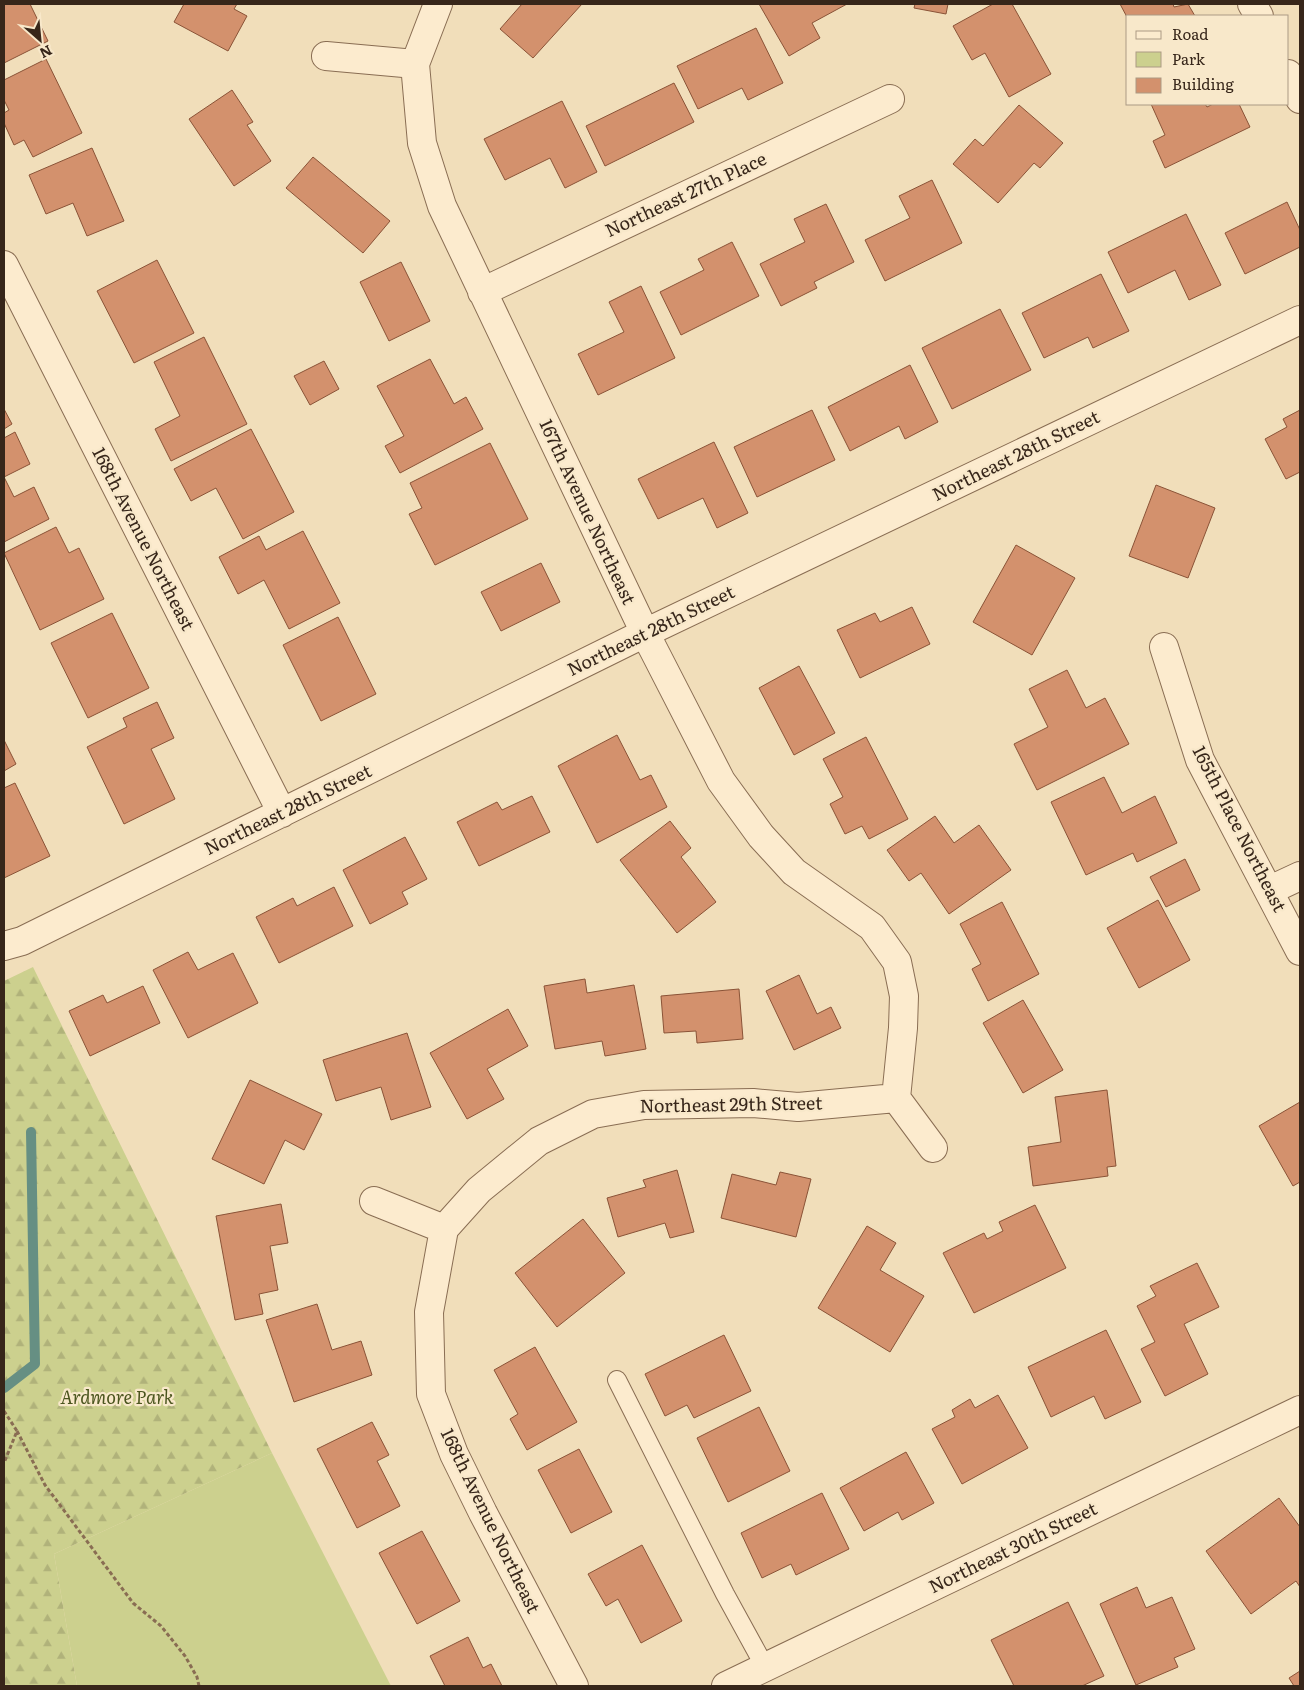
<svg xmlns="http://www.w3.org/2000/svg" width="1304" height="1690" font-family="Literata,serif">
<defs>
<pattern id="forest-firs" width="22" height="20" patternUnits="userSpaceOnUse" patternTransform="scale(1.25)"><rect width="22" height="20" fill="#ccd08e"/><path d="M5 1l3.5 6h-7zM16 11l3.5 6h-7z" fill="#b0b27a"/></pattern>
</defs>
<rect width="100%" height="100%" fill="#f1deba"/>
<path fill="#ccd08e" d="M 272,1453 L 391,1686 L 77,1686 L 54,1554 Z"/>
<path fill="url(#forest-firs)" d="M 33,967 L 272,1453 L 54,1554 L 77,1686 L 4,1686 L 4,981 Z"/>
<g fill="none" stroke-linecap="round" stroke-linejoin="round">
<path stroke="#668f83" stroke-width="10" d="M 4,1388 L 35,1364 L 31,1132"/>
</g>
<path fill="#d3916d" stroke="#8a5337" d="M 4,4 L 30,4 L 48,41 L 4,63 Z
M 184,4 L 237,4 L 234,9 L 247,16 L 228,51 L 174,22 Z
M 522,4 L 582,4 L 533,58 L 500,29 Z
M 759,4 L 847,4 L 812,23 L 820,38 L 789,56 Z
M 915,4 L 948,4 L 946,14 L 914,8 Z
M 993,4 L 1012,4 L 1051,74 L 1009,97 L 985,53 L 972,60 L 953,26 Z
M 1120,4 L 1173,4 L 1174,7 L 1188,4 L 1195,16 L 1128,16 L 1128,19 Z
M 756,28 L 783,83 L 748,100 L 742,88 L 698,109 L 677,66 Z
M 46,59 L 82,133 L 33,157 L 24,140 L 14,145 L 4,123 L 4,113 L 9,110 L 4,100 L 4,80 Z
M 674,83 L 694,122 L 605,166 L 586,126 Z
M 232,90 L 253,122 L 247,125 L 271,161 L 234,186 L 189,119 Z
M 562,101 L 597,172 L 565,188 L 550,158 L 505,180 L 484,139 Z
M 1151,104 L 1205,104 L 1207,107 L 1213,104 L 1239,104 L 1250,127 L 1165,168 L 1153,141 L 1165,135 Z
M 1019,105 L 1063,143 L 1040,168 L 1034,163 L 998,203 L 953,164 L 975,139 L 983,146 Z
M 92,148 L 124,221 L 87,236 L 73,203 L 46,214 L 29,175 Z
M 313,157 L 390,221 L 363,253 L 286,188 Z
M 932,180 L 962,243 L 885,281 L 865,240 L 910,218 L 899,196 Z
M 1287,202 L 1300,230 L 1300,247 L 1245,274 L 1225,233 Z
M 826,204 L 854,262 L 814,282 L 817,288 L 781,306 L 760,264 L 805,242 L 794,219 Z
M 1186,214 L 1221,285 L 1189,300 L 1175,270 L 1128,293 L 1108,252 Z
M 732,242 L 759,296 L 681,335 L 660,292 L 704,270 L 698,259 Z
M 157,260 L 194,333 L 134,363 L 97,291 Z
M 401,262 L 430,321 L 389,341 L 360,282 Z
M 1101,274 L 1129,331 L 1093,348 L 1088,337 L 1044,358 L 1022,313 Z
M 641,286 L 675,358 L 598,395 L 578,354 L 624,332 L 609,302 Z
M 1000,309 L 1031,370 L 952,409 L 922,348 Z
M 204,337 L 247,424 L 171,461 L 155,429 L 180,416 L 154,362 Z
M 430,359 L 454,404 L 466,397 L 483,429 L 400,473 L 385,446 L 404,436 L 377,386 Z
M 324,361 L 339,389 L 310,405 L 294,376 Z
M 910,365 L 938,422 L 905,439 L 899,426 L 850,451 L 828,407 Z
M 4,409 L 12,424 L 4,429 Z
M 812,410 L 835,460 L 757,497 L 734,447 Z
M 1300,410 L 1300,472 L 1286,479 L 1265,439 L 1287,427 L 1283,419 Z
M 251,429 L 294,512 L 243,539 L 216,488 L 191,501 L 174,469 Z
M 15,432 L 30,464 L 4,477 L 14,497 L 34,487 L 49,519 L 4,542 L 4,438 Z
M 714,442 L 748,513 L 717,528 L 703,498 L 658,519 L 638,479 Z
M 490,443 L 528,519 L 435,565 L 409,514 L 422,508 L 410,483 Z
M 1156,485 L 1215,508 L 1188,578 L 1129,556 Z
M 56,527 L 69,553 L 79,548 L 104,599 L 40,630 L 4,553 Z
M 303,531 L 340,603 L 289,629 L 264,580 L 238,594 L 219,557 L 259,536 L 266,550 Z
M 1016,545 L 1075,578 L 1032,655 L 973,622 Z
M 541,563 L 560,602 L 501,631 L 481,592 Z
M 912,607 L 930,644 L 860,678 L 837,630 L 875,613 L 880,622 Z
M 112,613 L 149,688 L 88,718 L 51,643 Z
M 338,617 L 376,694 L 321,721 L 283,645 Z
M 799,666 L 835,733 L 794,755 L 759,688 Z
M 1067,670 L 1086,708 L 1105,698 L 1129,744 L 1037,790 L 1014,744 L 1048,727 L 1029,689 Z
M 157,702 L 174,738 L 151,749 L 175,799 L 124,824 L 87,747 L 127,727 L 123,718 Z
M 617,735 L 640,780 L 651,775 L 667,807 L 597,843 L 558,766 Z
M 866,737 L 908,819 L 869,839 L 862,826 L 845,834 L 830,804 L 843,797 L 823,759 Z
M 4,740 L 16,764 L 4,771 Z
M 1104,777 L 1122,813 L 1155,796 L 1177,843 L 1137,862 L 1133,853 L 1086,875 L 1051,802 Z
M 15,783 L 50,856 L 4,878 L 4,788 Z
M 532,796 L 550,832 L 479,866 L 457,822 L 497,802 L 502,810 Z
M 935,816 L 954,843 L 979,825 L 1011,870 L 949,914 L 921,873 L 909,881 L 887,850 Z
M 670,821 L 691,848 L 681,857 L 716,902 L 677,933 L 620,860 Z
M 405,837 L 427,879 L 402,892 L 408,904 L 370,924 L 343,870 Z
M 1185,859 L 1200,890 L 1166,907 L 1150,877 Z
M 334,887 L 353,926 L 279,963 L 256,917 L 293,898 L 297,906 Z
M 1158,900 L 1190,960 L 1139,988 L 1107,928 Z
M 1002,902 L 1039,974 L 988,1001 L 972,969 L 981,964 L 960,924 Z
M 188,952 L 198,970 L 233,953 L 258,1003 L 188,1038 L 153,970 Z
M 799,975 L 817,1014 L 831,1007 L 841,1028 L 794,1050 L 766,991 Z
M 585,979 L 587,993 L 634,985 L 646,1049 L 605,1056 L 602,1041 L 555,1049 L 544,986 Z
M 143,986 L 160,1023 L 90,1056 L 69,1011 L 103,995 L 107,1003 Z
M 739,989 L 743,1039 L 697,1043 L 696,1031 L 664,1033 L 661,996 Z
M 1023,1000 L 1063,1070 L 1023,1093 L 983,1023 Z
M 508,1009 L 528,1046 L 487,1069 L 504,1099 L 467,1119 L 430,1053 Z
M 407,1033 L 431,1107 L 391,1120 L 381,1087 L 336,1101 L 323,1060 Z
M 250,1080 L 322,1114 L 304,1150 L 285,1140 L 264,1184 L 212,1159 Z
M 1107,1090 L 1116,1166 L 1107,1167 L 1108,1176 L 1033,1186 L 1028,1147 L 1061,1142 L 1055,1097 Z
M 1300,1102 L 1300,1182 L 1293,1186 L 1259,1126 Z
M 677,1170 L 694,1232 L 670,1238 L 665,1223 L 618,1237 L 607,1198 L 646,1187 L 643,1180 Z
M 780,1172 L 811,1179 L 796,1237 L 721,1218 L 732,1174 L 776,1185 Z
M 281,1204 L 288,1243 L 270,1246 L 278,1290 L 259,1294 L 263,1314 L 235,1320 L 216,1216 Z
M 1035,1205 L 1066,1268 L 974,1313 L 943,1253 L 984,1233 L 987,1239 L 1003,1231 L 999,1222 Z
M 583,1219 L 625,1273 L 557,1327 L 515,1273 Z
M 867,1226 L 896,1243 L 880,1270 L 924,1296 L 890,1352 L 818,1308 Z
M 1197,1263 L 1219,1307 L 1184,1324 L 1208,1374 L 1165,1396 L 1141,1349 L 1155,1342 L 1137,1306 L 1156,1296 L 1150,1286 Z
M 317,1304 L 332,1350 L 361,1341 L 372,1375 L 294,1402 L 266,1320 Z
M 1106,1330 L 1141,1402 L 1105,1419 L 1094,1396 L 1051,1417 L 1028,1367 Z
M 724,1335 L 751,1391 L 694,1418 L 687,1405 L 665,1416 L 645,1374 Z
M 535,1347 L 577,1422 L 527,1450 L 510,1419 L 518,1414 L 494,1370 Z
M 998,1395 L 1028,1448 L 962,1484 L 932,1429 L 955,1417 L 952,1410 L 970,1399 L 975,1408 Z
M 759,1407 L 790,1471 L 728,1502 L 697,1438 Z
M 372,1422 L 389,1455 L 377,1461 L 400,1506 L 357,1528 L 317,1449 Z
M 579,1449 L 612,1512 L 571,1533 L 538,1470 Z
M 906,1452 L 934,1503 L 902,1520 L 898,1512 L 864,1531 L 840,1488 Z
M 822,1493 L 849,1549 L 796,1575 L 791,1564 L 762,1578 L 741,1533 Z
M 1279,1498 L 1300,1527 L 1300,1587 L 1296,1581 L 1251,1614 L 1206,1551 Z
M 422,1531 L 460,1601 L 417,1624 L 379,1553 Z
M 642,1545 L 682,1621 L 641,1643 L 618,1599 L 606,1606 L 588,1574 Z
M 1137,1587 L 1146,1608 L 1172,1597 L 1195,1649 L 1174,1658 L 1178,1667 L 1136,1685 L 1100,1604 Z
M 1068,1602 L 1104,1676 L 1082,1686 L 1014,1686 L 991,1640 Z
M 468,1637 L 483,1668 L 491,1664 L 502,1686 L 445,1686 L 430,1656 Z
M 1300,1671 L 1300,1686 L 1294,1686 L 1289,1678 Z"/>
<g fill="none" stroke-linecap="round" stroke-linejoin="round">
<g stroke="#896d53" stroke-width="20">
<path id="lane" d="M 617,1380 L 725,1594 L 765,1667"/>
</g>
<g stroke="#896d53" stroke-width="30">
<path id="street" d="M 438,4 L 415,64 L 422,143 L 442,206 L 645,633 L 721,781 L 761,836 L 794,872 L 872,927 L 897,962 L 904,996 L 903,1028 L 896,1098 L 933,1148
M 1252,4 L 1259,16
M 326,56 L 415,64
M 1288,74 L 1300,99
M 4,265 L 282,813
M 482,292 L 890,99
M 1164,647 L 1200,760 L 1300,951
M 1270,890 L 1300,876
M 4,946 L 22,941 L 645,633 L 1300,320
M 374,1201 L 444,1229 L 479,1190 L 539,1141 L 593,1114 L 644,1105 L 753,1103 L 798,1107 L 896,1098
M 444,1229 L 429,1312 L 431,1394 L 454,1454 L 483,1513 L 574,1686
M 726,1686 L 1300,1410"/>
</g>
<path stroke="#896d53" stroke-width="3" stroke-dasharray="4 2.5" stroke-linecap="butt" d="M 4,1411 L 17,1431 L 4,1463
M 17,1431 L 45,1485 L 133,1603 L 161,1626 L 185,1656 L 197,1677 L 199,1686"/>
<use href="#lane" stroke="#fcebce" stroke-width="18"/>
<use href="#street" stroke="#fcebce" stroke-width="28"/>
</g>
<g text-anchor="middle" stroke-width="4.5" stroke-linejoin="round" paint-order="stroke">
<g font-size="18" fill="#37261a" stroke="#f8e8ca">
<text transform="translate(686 195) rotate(-25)" y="6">Northeast 27th Place</text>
<text transform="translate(1016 456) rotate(-26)" y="6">Northeast 28th Street</text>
<text transform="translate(587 512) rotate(65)" y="6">167th Avenue Northeast</text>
<text transform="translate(143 539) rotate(63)" y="6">168th Avenue Northeast</text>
<text transform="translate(651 631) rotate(-26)" y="6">Northeast 28th Street</text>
<text transform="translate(288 810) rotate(-26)" y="6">Northeast 28th Street</text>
<text transform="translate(1239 829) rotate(63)" y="6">165th Place Northeast</text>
<text transform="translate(731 1105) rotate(-1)" y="6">Northeast 29th Street</text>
<text transform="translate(490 1521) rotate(64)" y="6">168th Avenue Northeast</text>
<text transform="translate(1013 1548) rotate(-26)" y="6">Northeast 30th Street</text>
</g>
<g font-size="18" font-style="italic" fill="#4b551e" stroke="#f8e8ca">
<text x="117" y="1404">Ardmore Park</text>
</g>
</g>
<rect width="1304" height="1690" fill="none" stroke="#37261a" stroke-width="10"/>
<rect x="1126" y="15" width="162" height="90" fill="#f8e8ca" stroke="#ab9a84"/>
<rect x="1136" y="31" width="25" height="8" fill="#fcebce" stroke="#ab9a84"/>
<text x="1172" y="40" font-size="15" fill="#37261a">Road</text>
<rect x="1136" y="52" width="25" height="15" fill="#ccd08e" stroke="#ab9a84"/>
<text x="1172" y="65" font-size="15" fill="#37261a">Park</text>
<rect x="1136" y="78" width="25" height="15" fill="#d3916d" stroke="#ab9a84"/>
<text x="1172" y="90" font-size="15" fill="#37261a">Building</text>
<g transform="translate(40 40) rotate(153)" stroke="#f8e8ca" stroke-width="4" paint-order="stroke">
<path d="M0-4L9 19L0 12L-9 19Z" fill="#37261a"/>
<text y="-8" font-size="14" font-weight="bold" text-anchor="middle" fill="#37261a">N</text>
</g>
</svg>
